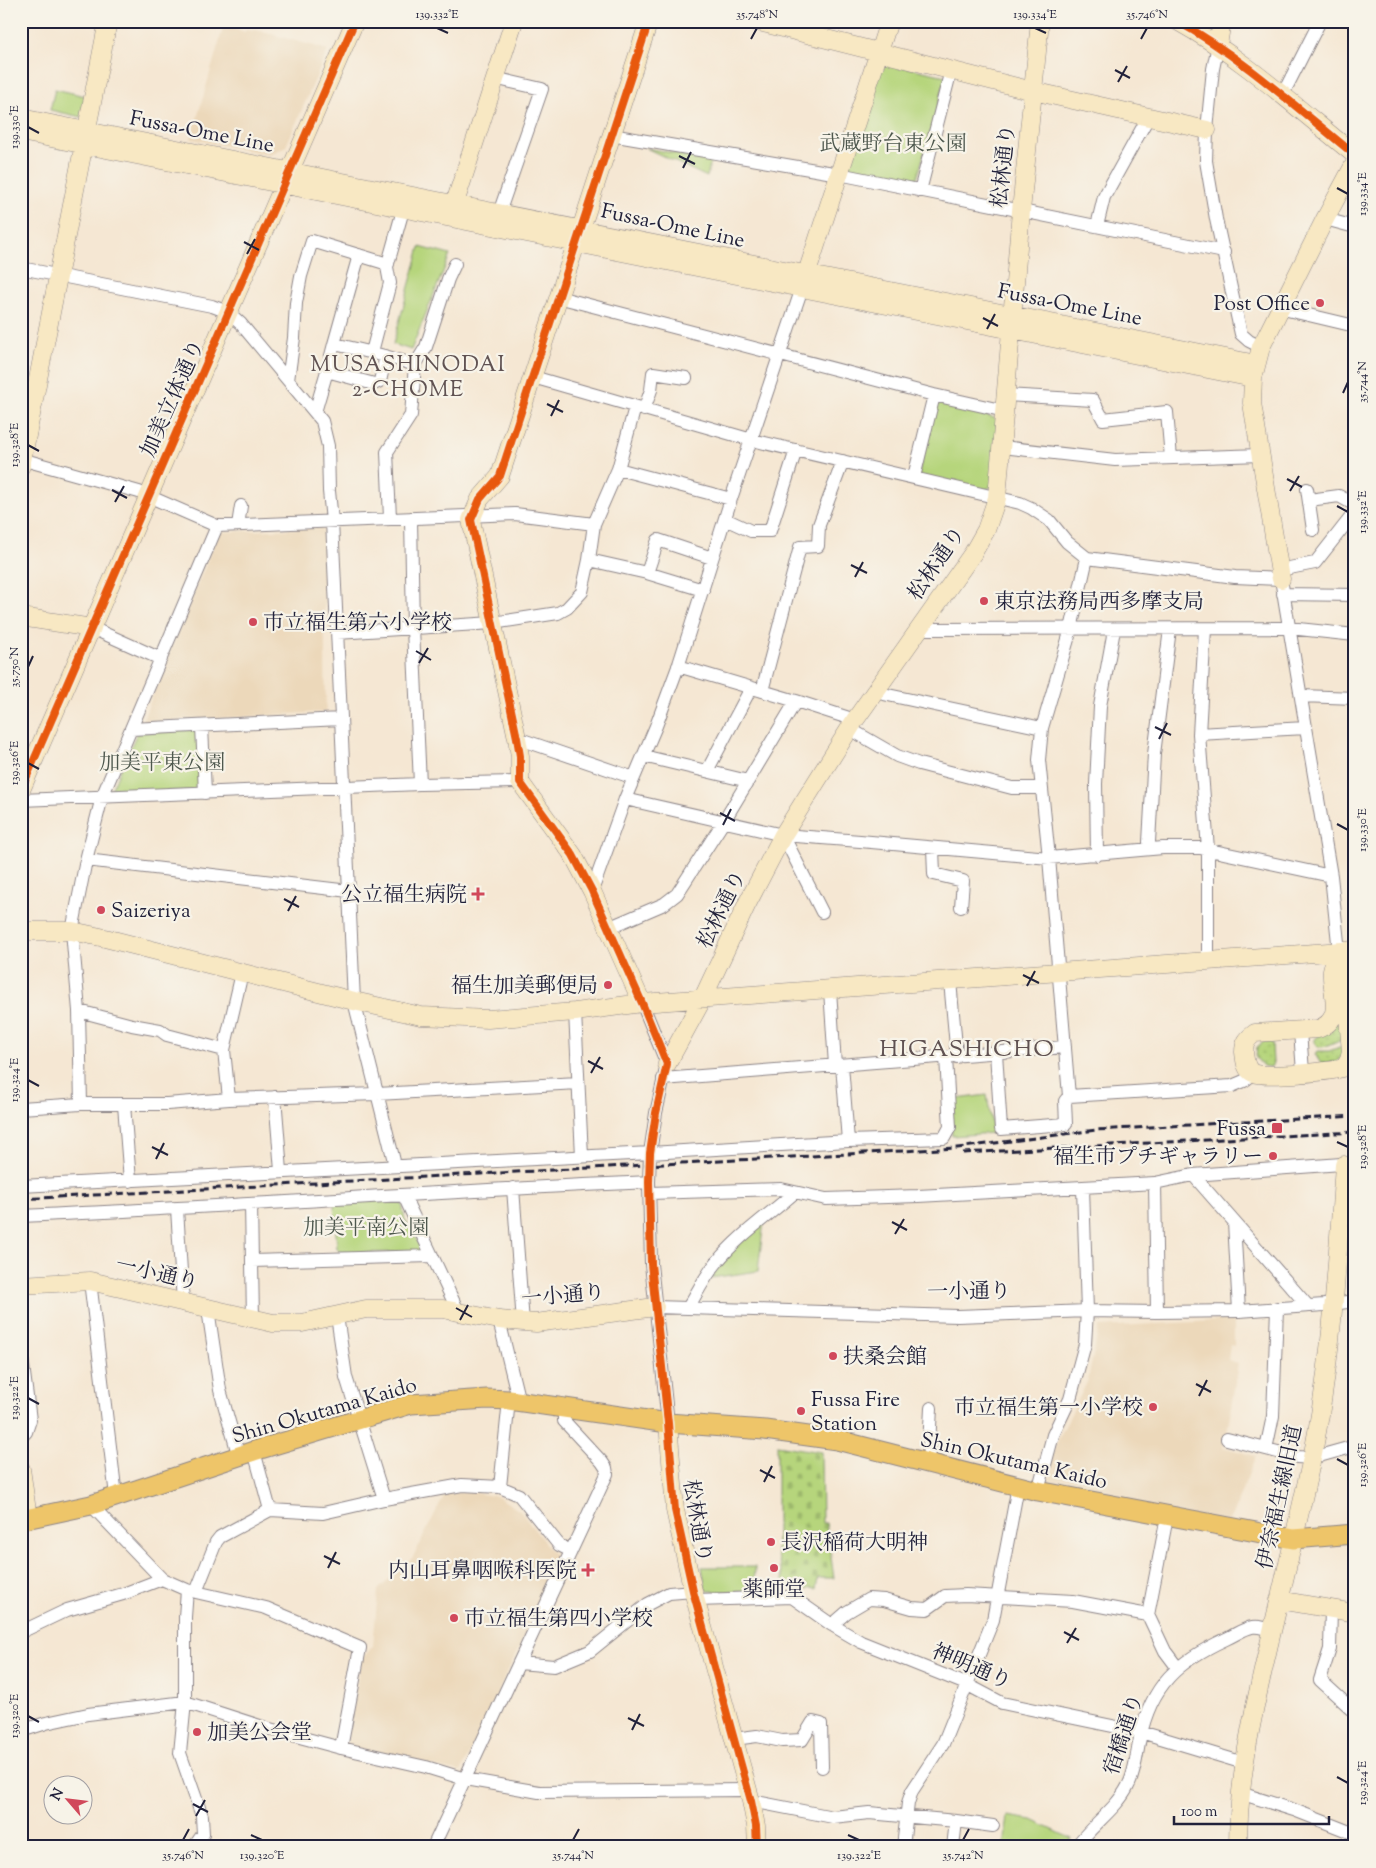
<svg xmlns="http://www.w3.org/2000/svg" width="1376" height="1868" font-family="'Sorts Mill Goudy','Noto Serif JP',serif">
<defs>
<pattern id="grass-dots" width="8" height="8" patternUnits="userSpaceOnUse" patternTransform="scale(1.25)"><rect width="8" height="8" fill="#b6d57c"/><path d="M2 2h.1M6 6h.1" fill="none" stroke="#9cb76c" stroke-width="1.8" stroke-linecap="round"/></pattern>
<pattern id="cemetery-stones" width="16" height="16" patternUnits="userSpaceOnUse" patternTransform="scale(1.25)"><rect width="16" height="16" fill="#b6d57c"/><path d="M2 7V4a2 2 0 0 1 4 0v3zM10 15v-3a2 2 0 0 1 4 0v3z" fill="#9cb76c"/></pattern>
</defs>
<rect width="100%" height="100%" fill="#f7f3e8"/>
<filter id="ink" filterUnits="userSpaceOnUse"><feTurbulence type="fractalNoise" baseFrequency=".02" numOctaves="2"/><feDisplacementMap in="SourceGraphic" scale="10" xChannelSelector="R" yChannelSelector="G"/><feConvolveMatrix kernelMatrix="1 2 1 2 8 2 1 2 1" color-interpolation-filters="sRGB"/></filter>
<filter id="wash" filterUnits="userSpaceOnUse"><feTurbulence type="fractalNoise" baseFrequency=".0096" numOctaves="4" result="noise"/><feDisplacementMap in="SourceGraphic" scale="20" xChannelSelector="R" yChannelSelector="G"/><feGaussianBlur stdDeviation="1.12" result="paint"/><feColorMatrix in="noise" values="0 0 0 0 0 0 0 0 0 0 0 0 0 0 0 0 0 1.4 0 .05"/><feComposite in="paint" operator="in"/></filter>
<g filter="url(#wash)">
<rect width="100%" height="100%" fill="#f5e7d3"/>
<path fill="#ecd8ba" d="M 224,25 L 245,32 L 246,29 L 252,31 L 253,29 L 328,50 L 286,146 L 270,155 L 191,139 Z
M 323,528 L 326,712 L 142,722 L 219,532 Z
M 1234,1320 L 1234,1346 L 1230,1345 L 1228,1360 L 1238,1363 L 1227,1434 L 1223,1447 L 1256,1456 L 1229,1522 L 1039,1488 L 1059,1438 L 1088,1380 L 1099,1327 Z
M 471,1492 L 498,1497 L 520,1511 L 559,1561 L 461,1772 L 346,1747 L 361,1660 L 373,1646 L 378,1590 L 413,1557 L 445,1494 Z"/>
<path fill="url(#grass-dots)" stroke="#6c7c5c" d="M 1341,1014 L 1344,1039 L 1328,1046 L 1318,1047 L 1314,1042 L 1314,1039 Z
M 1264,1041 L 1269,1041 L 1272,1044 L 1273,1063 L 1271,1067 L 1263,1066 L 1256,1058 L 1257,1047 Z
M 1342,1046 L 1345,1053 L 1338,1061 L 1321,1064 L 1315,1054 L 1317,1051 L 1329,1051 Z"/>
<path fill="url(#cemetery-stones)" stroke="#6c7c5c" d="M 777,1445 L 821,1452 L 822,1523 L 826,1523 L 834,1578 L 818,1578 L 816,1589 L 810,1588 L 808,1590 L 805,1589 L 805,1586 L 795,1585 L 795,1588 L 785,1587 C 781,1577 782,1566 777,1556 Z"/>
<path fill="#b6d57c" stroke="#6c7c5c" d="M 882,62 L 946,76 L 915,186 L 850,172 L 847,167 Z
M 55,89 L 85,96 L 81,117 L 50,110 Z
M 646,148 L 711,160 L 707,177 Z
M 420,247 L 450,255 L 411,350 L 393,344 Z
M 936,402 L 998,419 L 992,486 L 983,491 L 918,476 Z
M 200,729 L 202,790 L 109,794 L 137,733 Z
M 987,1095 L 993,1133 L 952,1136 L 949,1100 Z
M 396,1199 L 402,1203 L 405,1220 L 423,1250 L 421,1252 L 341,1253 L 337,1249 L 334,1205 L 337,1202 Z
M 764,1221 L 758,1271 L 711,1278 L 734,1248 Z
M 702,1567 L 755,1567 L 754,1592 L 706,1591 Z
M 1008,1816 L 1032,1820 L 1072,1839 L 1068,1847 L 1004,1847 Z"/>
</g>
<g filter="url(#ink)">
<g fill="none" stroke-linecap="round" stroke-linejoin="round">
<g stroke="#8c8487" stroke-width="14">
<path id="street" d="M 1218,45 L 1213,69 L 1207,130 L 1206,161 L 1216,219 L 1241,334 L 1249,341 L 1261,347
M 494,78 L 542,89 L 499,213
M 1282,96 L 1320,21
M 611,135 L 839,174 L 1224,252
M 920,191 L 951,70
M 1325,219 L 1355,227
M 1097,226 L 1104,197 L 1149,116
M 21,268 L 212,306 L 228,312 L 241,324 L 322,421 L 328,446 L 329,491 L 332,521 L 354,1001 L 395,1165
M 558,297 L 934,395 L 1005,411
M 1279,308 L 1355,326
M 334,344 L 359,255
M 372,352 L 390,283 L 387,267 L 403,210
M 386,356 L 380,381 L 374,384 L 327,371 L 334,344 C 362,350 388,356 415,365
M 533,377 L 752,440 L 1020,503 L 1031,508 L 1049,520 L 1067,542 L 1087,558 L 1235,577 L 1281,579 L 1331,876 L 1339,952
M 288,380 L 294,338 L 296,303 L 301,276 L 312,241 L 388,264
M 1006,395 L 1093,400 L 1103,419 L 1167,412 L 1171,458
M 644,410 L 651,390 L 653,373 L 686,378
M 315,412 L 327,371
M 1002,447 L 1115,460 L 1261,455
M 21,459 L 139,492 L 217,526 L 515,514 L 594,524
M 618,469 L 731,499
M 914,477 L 934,395
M 1307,489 L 1313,530
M 1309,500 L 1339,496 L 1355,505
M 390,518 L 387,452 L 411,415 L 415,365 L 426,347 L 448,279 L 455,264
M 411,518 L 413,628 L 420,784
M 725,519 L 751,531 L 770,531 L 796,450
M 238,525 L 241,506
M 1087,558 L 1071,629 L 1042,728 L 1039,760 L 1049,858 L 1069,1096 L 1232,1086 L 1244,1081 L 1253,1074
M 589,560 L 647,573 L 703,590
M 1279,570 L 1315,563 L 1355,512
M 647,573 L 658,540 L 712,558
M 1283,594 L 1355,595
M 92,628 L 161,659
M 919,629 L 1289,628 L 1355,635
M 1205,629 L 1199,734 L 1208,849 L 1208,961
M 337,633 L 493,623 L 558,613 L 567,608 L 582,592 L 589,560 L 594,524 L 618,469 L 635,407
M 678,666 L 796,701 L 855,720
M 762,691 L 800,547 L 818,546 L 819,525 L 843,461
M 874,692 L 1042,728
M 1301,696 L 1355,698
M 202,726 L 205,793
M 131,729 L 341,719
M 850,729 L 897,756 L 919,764 L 1012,788 L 1041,788
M 1199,734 L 1306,728
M 517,738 L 634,778
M 643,756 L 748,781
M 707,771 L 751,688
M 625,799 L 783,835 L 860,841 L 1049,858 L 1163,848 L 1200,848 L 1331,876
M 21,800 L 420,784 L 520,782
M 783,835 L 822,912
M 933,848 L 934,874 L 963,881 L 961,907
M 1150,849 L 1149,842 L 1154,754 L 1170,629
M 1097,855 L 1096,784 L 1100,706 L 1114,630
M 86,860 L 349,891
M 592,891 L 625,799 L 656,726 L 679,664 L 731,499 L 802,288
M 608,928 L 664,904 L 677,894 L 724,821 L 796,701
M 950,981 L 957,1057
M 830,990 L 835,1065
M 642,1003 L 667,1064 L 656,1113 L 650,1153 L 649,1182 L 651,1264 L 668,1423
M 79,1011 L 132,1025 L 160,1030 L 167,1035 L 224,1050
M 575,1012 L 582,1156
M 1300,1031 L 1303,1072
M 996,1053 L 1001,1129 L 1066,1124 L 1065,1101 L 1069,1096
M 842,1065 L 848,1141
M 663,1079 L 1065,1047
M 275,1097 L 281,1171
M 229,1099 L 224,1050 L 242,973
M 81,1104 L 79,1011 L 72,931 L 86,860 L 102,797 L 217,526
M 124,1105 L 130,1181
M 21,1108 L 81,1104 L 167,1104 L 229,1099 L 377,1094 L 578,1083
M 1193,1175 L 1308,1306
M 1155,1183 L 1157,1312
M 21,1186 L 650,1153 L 848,1141 L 944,1138 L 950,1127 L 946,1057
M 513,1188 L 523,1323
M 650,1193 L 781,1189 L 826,1199 L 918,1196 L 1155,1183 L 1193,1175 L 1355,1163
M 404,1196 L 458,1311
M 251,1204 L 253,1319
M 177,1209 L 183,1302
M 21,1216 C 231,1207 440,1191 649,1182
M 1234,1222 L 1239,1311
M 252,1261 L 431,1256
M 90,1281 L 116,1496
M 655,1307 L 958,1316 L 1087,1311 L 1157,1312 L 1239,1311 L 1324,1305 L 1355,1301
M 688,1308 C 697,1293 705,1276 717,1262 C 739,1235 768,1216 794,1193
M 208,1309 L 220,1390 L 239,1457
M 337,1316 L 346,1377 L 384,1499
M 499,1320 L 519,1402
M 21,1350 L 30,1420 L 26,1432 L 21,1437
M 1227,1439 L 1297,1457 L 1312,1458 L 1355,1446
M 1266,1449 L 1273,1416 L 1277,1308
M 254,1451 L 270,1510
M 928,1464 L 931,1408
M 500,1487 L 509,1400
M 1038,1491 L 1053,1435 L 1070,1399 L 1085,1344 L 1087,1311 L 1083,1188
M 91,1505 L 162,1579 L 187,1590 L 266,1608 L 360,1648 L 341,1748
M 1167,1517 L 1148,1615 L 1165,1651 L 1177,1667
M 187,1590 L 185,1617 L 185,1702 L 180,1753 L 202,1816 L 203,1834 L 194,1847
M 196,1592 L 216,1542 L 220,1537 L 270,1510 L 323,1513 L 384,1499 L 462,1485 L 500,1487 L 519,1495 L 559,1545 L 571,1551
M 696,1600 L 792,1597 L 832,1625 L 861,1642 L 966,1684 L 1002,1703 L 1141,1732 L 1244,1763
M 1331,1609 L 1330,1649 L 1320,1680 L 1355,1712
M 832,1625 L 847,1612 L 869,1599 L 884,1600 L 912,1608 L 927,1609 L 945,1596 L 966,1595 L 1073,1601 L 1148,1615
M 21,1632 L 67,1610 L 123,1594 L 162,1579
M 519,1663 L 554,1666 L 590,1651 L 648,1604 L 669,1593 L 693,1591
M 21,1731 L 46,1723 L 88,1714 L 185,1702 L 266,1728 L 341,1748 L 426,1767 L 465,1779 L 539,1792 L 747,1790
M 734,1739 L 757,1736 L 782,1741 L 802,1740 L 813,1722 L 821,1724 L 822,1767
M 1240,1793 L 1294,1810 L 1355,1834
M 751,1801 L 833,1817 L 869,1813 L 956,1821 L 993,1826
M 433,1847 L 607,1474 L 606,1468 L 602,1462 L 564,1421 L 564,1408
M 903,1847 L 908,1803 L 912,1791 L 943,1744 L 993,1620 L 1018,1486
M 953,1847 L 956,1821
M 1076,1847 C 1091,1825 1116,1810 1128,1786 C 1135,1774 1137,1752 1140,1738 C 1151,1685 1178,1661 1226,1639 C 1245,1630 1252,1621 1272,1631"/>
</g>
<g stroke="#8c8487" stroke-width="19">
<path id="secondary" d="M 755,21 L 1033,91 L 1207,130
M 1177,21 C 1242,57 1297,108 1355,155
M 1218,45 L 1222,21
M 21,118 L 1256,364
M 21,132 L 1253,378
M 451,215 L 514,21
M 803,285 L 889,21
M 21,466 L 108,21
M 1281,579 L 1252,403 L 1253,378 L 1261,347 L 1325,219 L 1355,163
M 21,617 L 92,628
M 21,790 L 355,21
M 21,931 L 72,931 L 105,938 L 354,1001 L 421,1016 L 488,1019 L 575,1012 L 642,1003 L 1355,950
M 1339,952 L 1344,969 L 1351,1052 L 1349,1060 L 1345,1067 C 1336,1072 1260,1078 1253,1073 C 1245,1069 1245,1060 1244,1052 C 1244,1043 1247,1039 1255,1033 L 1318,1029 C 1346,1019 1330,992 1332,970 C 1333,964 1337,957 1339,952 Z
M 642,1003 L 592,891 L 573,855 L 520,782 L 520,756 L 517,738 L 471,520 L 480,499 L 500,476 L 649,21
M 667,1064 L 702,1000 L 747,904 L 783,835 L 855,720 L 973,553 L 986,530 L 997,498 L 1021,211 L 1040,21
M 21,1285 L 90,1281 L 273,1323 L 302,1323 L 366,1309 L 443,1309 L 499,1320 L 536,1323 L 655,1307
M 668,1423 L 675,1510 L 693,1591 L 751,1801 L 756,1826 L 757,1847
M 21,1469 L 28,1518
M 1279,1600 L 1355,1613
M 1238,1847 C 1238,1780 1252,1717 1267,1653 C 1282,1588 1298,1523 1312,1458 C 1332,1361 1337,1264 1344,1165"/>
</g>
<g stroke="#8c8487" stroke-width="21">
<path id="primary" d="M 21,1520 L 91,1505 L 254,1451 L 411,1404 L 487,1399 L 509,1400 L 668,1423 L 765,1430 L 837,1440 L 1038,1491 L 1293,1539 L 1355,1534"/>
</g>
<use href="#street" stroke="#fff" stroke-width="12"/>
<use href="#secondary" stroke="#f8e8c3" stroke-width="18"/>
<use href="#primary" stroke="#eec569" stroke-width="19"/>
<path stroke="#22223b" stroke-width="3" stroke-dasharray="8 4" stroke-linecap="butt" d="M 963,1153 L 1355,1132
M 21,1199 L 957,1148 L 1096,1130 L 1355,1116"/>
<g stroke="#f7f3e8" stroke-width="11">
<path id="cycleway" d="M 649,21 L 500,476 L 480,499 L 471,520 L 517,738 L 520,756 L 520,782 L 573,855 L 592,891 L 642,1003 L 667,1064 L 656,1113 L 650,1153 L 649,1182 L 651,1264 L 668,1423 L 675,1510 L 693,1591 L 751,1801 L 756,1826 L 757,1847
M 1177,21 C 1242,57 1297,108 1355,155
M 21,790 L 355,21"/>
</g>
<use href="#cycleway" stroke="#e8590c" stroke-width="8"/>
</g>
</g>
<path fill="none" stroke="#22223b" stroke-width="2" d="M 437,28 L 448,33M 1035,28 L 1046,33M 751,39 L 757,28M 1141,39 L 1147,28M 1115,70 L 1130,78M 1118,82 L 1127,66M 28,127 L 39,133M 679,156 L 695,164M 683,168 L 691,152M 1337,188 L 1348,194M 244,242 L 259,250M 247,254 L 255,239M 983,318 L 998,326M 987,329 L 995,314M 1343,393 L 1348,382M 547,404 L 563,412M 551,416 L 559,400M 28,445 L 39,451M 1287,479 L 1302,487M 112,490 L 127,498M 1290,491 L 1299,476M 115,502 L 124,486M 1337,506 L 1348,512M 851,565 L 867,573M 855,577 L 863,562M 416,651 L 431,660M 419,663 L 428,648M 28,667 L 33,656M 1155,727 L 1171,735M 1159,739 L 1167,723M 28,763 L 39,769M 720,813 L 735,821M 1337,824 L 1348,830M 723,825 L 731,809M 284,899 L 299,907M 288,911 L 296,896M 1023,975 L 1039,983M 1027,986 L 1035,971M 588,1061 L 603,1069M 591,1073 L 600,1057M 28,1080 L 39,1086M 1337,1142 L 1348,1147M 152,1147 L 168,1155M 156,1159 L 164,1143M 892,1222 L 907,1230M 895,1234 L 904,1219M 456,1308 L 472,1317M 460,1320 L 468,1305M 1196,1384 L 1211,1392M 1199,1396 L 1207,1380M 28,1398 L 39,1404M 1337,1459 L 1348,1465M 760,1470 L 775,1478M 764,1482 L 772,1466M 324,1556 L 340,1564M 328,1568 L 336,1552M 1064,1632 L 1079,1640M 1067,1643 L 1076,1628M 28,1716 L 39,1722M 628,1718 L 644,1726M 632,1730 L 640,1714M 1337,1777 L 1348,1783M 193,1804 L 208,1812M 196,1816 L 205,1800M 251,1835 L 262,1840M 848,1835 L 859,1840M 183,1840 L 189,1829M 573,1840 L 579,1829M 963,1840 L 969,1829"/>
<g fill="#d1495b" stroke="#f7f3e8" stroke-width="2">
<circle cx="1320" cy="303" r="5"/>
<circle cx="984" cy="601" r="5"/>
<circle cx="253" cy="622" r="5"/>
<path d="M475.5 886.5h5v5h5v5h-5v5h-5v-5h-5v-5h5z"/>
<circle cx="101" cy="910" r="5"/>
<circle cx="608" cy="985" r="5"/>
<rect x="1271" y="1122" width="12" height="12" rx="2.5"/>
<circle cx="1273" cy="1156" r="5"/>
<circle cx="833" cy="1356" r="5"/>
<circle cx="1153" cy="1407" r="5"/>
<circle cx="801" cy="1411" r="5"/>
<circle cx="771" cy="1542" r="5"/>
<circle cx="774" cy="1568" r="5"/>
<path d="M585.5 1562.5h5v5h5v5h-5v5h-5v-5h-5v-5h5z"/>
<circle cx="454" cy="1618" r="5"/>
<circle cx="197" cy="1732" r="5"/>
</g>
<g text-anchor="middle" stroke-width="4.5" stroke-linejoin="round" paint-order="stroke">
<g font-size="21" fill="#22223b" stroke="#f7f3e8">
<text transform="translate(202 131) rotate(11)" y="7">Fussa-Ome Line</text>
<text transform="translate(1003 166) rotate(-84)" y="7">松林通り</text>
<text transform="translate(673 225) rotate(12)" y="7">Fussa-Ome Line</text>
<text transform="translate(1070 304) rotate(11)" y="7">Fussa-Ome Line</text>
<text transform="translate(172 398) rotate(-66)" y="7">加美立体通り</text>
<text transform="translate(936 563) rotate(-56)" y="7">松林通り</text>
<text transform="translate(721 909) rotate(-64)" y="7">松林通り</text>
<text transform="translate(157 1273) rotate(13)" y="7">一小通り</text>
<text transform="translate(969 1291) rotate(-1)" y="7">一小通り</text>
<text transform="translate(563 1295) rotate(-5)" y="7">一小通り</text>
<text transform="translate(324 1410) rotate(-16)" y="7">Shin Okutama Kaido</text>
<text transform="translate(1014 1460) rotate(13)" y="7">Shin Okutama Kaido</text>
<text transform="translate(1279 1497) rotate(-78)" y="7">伊奈福生線旧道</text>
<text transform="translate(698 1521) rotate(80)" y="7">松林通り</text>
<text transform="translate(972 1666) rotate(23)" y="7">神明通り</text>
<text transform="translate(1123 1734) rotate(-72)" y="7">宿橋通り</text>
</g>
<g font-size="21" fill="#4e584e" stroke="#f7f3e8">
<text x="893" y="150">武蔵野台東公園</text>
<text x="162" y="769">加美平東公園</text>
<text x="366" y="1234">加美平南公園</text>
</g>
<g font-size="21" fill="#22223b" stroke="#f7f3e8" text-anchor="start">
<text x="1310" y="310" text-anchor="end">Post Office</text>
<text x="994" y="608">東京法務局西多摩支局</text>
<text x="263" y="629">市立福生第六小学校</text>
<text x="467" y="901" text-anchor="end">公立福生病院</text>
<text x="111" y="917">Saizeriya</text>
<text x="598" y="992" text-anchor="end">福生加美郵便局</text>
<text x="1266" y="1135" text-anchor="end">Fussa</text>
<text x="1263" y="1163" text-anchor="end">福生市プチギャラリー</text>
<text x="843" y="1363">扶桑会館</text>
<text x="811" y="1406">Fussa Fire<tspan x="811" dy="24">Station</tspan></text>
<text x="1143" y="1414" text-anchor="end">市立福生第一小学校</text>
<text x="781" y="1549">長沢稲荷大明神</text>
<text x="577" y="1577" text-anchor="end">内山耳鼻咽喉科医院</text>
<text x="774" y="1596" text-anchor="middle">薬師堂</text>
<text x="464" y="1625">市立福生第四小学校</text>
<text x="207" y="1739">加美公会堂</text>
</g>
<g font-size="22" letter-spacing="1" fill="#605252" stroke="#f7f3e8">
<text x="408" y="371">MUSASHINODAI<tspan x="408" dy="25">2-CHOME</tspan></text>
</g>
<g font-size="24" letter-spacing="1" fill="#605252" stroke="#f7f3e8">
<text x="967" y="1056">HIGASHICHO</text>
</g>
</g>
<rect width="1376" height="1868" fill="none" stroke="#f7f3e8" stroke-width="55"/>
<g transform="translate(68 1800) rotate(298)"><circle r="24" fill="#f7f3e8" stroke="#a29fa3"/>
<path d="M0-4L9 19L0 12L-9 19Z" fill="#d1495b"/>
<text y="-8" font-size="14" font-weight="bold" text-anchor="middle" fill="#22223b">N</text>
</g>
<path d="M1174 1816v8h155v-8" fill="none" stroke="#22223b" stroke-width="2.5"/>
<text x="1181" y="1816" font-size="15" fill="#22223b" stroke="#f7f3e8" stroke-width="4" paint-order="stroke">100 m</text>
<rect x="28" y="28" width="1320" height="1812" fill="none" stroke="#22223b" stroke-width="2"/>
<g font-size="12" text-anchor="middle" fill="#22223b">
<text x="437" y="18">139.332°E</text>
<text x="757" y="18">35.748°N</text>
<text x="1035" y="18">139.334°E</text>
<text x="1147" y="18">35.746°N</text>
<text transform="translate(14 127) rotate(-90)" y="4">139.330°E</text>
<text transform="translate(1362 194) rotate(-90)" y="4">139.334°E</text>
<text transform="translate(1362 382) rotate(-90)" y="4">35.744°N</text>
<text transform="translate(14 445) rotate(-90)" y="4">139.328°E</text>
<text transform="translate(1362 512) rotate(-90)" y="4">139.332°E</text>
<text transform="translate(14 667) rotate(-90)" y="4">35.750°N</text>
<text transform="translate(14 763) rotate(-90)" y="4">139.326°E</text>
<text transform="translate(1362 830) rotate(-90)" y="4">139.330°E</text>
<text transform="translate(14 1080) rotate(-90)" y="4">139.324°E</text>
<text transform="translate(1362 1147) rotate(-90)" y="4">139.328°E</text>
<text transform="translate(14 1398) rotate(-90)" y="4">139.322°E</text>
<text transform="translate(1362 1465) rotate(-90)" y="4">139.326°E</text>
<text transform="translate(14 1716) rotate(-90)" y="4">139.320°E</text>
<text transform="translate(1362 1783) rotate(-90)" y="4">139.324°E</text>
<text x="183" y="1859">35.746°N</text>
<text x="262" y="1859">139.320°E</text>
<text x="573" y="1859">35.744°N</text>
<text x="859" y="1859">139.322°E</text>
<text x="963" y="1859">35.742°N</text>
</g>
</svg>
